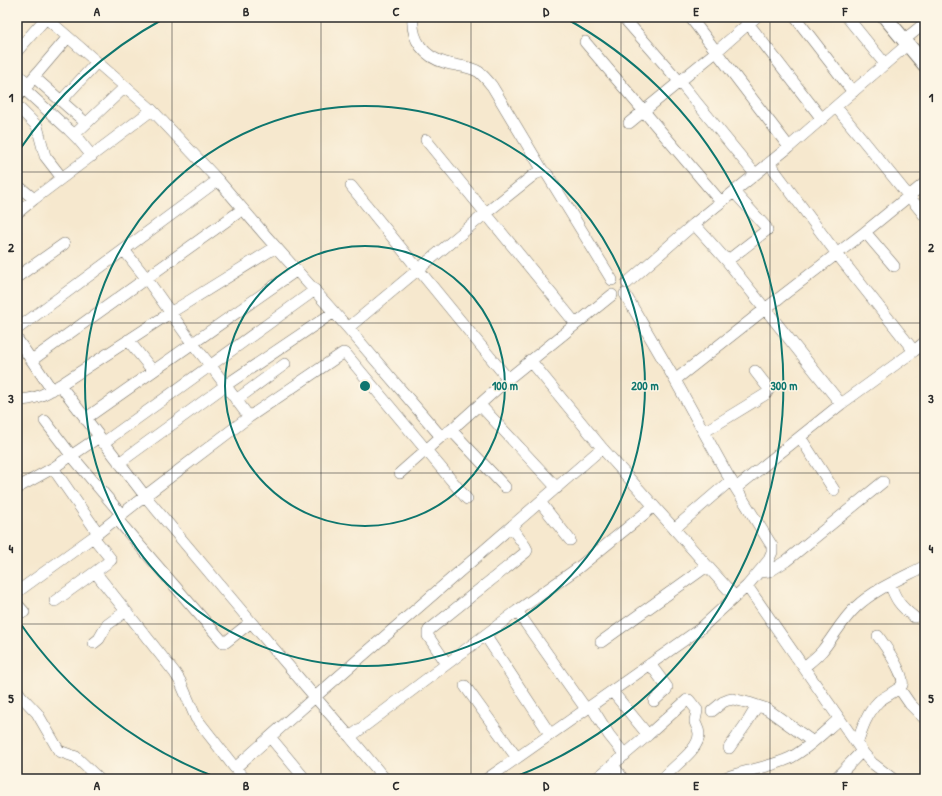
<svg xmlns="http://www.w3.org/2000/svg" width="942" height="796" font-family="'Patrick Hand',sans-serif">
<rect width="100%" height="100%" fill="#fcf5e5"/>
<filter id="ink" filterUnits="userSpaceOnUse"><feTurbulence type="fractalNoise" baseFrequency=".025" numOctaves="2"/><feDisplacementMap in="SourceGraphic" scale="8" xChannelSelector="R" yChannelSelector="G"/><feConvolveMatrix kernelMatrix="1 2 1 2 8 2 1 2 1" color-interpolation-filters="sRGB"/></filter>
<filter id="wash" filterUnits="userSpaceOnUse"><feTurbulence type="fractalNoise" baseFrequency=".012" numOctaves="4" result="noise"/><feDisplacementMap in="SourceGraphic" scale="16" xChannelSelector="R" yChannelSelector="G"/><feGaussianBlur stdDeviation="0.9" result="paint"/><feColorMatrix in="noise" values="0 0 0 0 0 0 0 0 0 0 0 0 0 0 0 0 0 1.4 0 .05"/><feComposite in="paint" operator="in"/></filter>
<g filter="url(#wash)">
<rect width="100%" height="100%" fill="#f6e8ce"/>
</g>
<g filter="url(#ink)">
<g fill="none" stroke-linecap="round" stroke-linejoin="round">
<g stroke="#726d64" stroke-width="12">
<path id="minor" d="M 45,17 L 152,110 L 218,180 L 266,236 L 348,328 L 437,432 L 440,435 L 443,435 L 451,430 L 508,379 L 612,295
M 413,17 C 411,40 424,57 446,63 C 457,66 470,66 479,72 C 484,76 488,81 492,86 L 543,171
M 623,17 L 679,81 L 755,174
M 690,17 L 789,147
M 795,17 L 853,92
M 847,17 L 885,64
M 744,18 L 822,119
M 904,40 L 925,23
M 585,42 L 721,202
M 17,51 L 46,18
M 17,74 L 29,84
M 34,77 L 86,123
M 24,89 L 69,130 L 78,139 L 92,156
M 17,97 L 68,37
M 61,101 L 97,62
M 17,106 L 37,126 L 45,156 L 62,178
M 836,107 L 925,216
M 629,123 L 717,51 L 756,17
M 74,135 L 125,87
M 426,140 L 576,324
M 769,163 L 837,254 L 914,351
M 17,185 L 34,199
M 351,186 L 418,269 L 508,379
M 17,213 L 34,199 L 152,110
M 694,224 L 727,261 L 841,404
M 865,232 L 894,266
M 124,250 L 146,278 L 192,343 L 211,366 L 249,417
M 727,261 L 767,230 L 766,227 L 734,192
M 17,277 L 64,244
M 627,283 L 694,224 L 789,147 L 908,44
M 348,328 L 486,213 L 535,174 L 543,171 L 547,174 L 612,280
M 17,329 L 218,180
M 17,339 L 52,390
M 128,340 L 153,371
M 32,360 L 243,209
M 530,360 L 602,448 L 735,597
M 675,380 L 765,309 L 865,232 L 925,183
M 60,385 L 145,496 L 251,622 L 315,697 L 350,737 L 385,779
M 17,400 C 35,400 45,394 60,385 L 170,313 L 276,247
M 236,400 L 285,364
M 480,405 L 557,488
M 85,419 L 297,270
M 45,421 L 71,455 L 121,514
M 451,430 L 505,487
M 704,432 L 766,394 L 769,389 L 755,371
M 800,437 L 834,490
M 103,443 L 315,290
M 119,463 L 226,385 L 334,312
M 53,468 L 98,533
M 400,473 L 443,435
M 17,488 L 53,468 L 99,437
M 736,488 L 841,404 L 914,351 L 925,342
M 540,502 L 570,540
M 116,518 L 223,642 L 226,642 L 251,622
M 674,529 L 731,480
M 95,572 L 175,673 L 180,681 L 196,718 L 235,768 L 245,779
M 759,572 L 770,571 L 786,561 L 883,482
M 890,584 C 896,600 900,606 914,617
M 747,586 L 864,754 L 872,763 L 893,779
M 17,592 L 93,537 L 145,496 L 249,417 L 343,353 L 346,354 L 467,499
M 55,601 L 95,572 L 111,560 L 110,558 L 93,537
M 17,604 L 24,612
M 517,611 L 586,709
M 485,635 L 550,734
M 601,642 L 707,566
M 94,643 L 99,639 L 107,625 L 126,611
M 447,664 L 428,636 L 428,632 L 429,630 L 526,552 L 527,550 L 525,546 L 511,527
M 650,664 L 667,687 L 666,690 L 654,701
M 804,667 C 810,662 817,657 822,651 C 834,636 842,620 856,607 C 875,589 902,578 925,566
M 465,686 L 517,758
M 899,688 L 910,704 L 925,719
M 17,690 L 21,696 L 37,713 L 59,751 L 76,757 L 99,779
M 612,691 L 648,735
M 591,706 L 609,735 L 625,755
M 712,711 L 723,702 L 728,700 L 733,699 L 749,703 L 767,709 L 813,742
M 270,737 L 305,779
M 350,737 L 517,611 L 578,568 L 654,506
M 857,744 C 862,728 867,713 879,701 C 884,697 900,689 902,685 C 906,676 884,644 878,636
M 729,748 L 748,721 L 757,706
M 613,765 L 623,779
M 235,768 L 315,697 L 602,448
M 487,779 L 700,629 L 747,586 L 768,561 L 772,552 L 772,546 L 727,474 L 675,380 L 625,294
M 596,779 L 648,735 L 687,700 L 689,700 L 697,710 C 697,713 695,718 695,722 C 696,726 699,729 699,734 C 699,751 672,766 663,779
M 722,779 C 744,770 769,768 790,758 C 808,749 825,731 839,719
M 835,779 L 862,751"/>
</g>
<g stroke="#726d64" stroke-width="16">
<path id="major" d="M 885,17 L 925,65"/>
</g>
<use href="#minor" stroke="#fff" stroke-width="11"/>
<use href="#major" stroke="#fff" stroke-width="14"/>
</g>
</g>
<path fill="none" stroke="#2b2b2b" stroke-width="1" stroke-opacity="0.55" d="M 172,17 L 172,779M 321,17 L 321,779M 471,17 L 471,779M 621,17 L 621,779M 770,17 L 770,779M 17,172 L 925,172M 17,323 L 925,323M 17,473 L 925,473M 17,624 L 925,624"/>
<g fill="none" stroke="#0f766e" stroke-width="2">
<circle cx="365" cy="386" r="140"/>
<circle cx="365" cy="386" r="280"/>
<path d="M218 778A419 419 0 0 1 18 620M18 152A419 419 0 0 1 165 18M565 18A419 419 0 0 1 512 778"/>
</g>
<circle cx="365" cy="386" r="6" fill="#0f766e" stroke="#fcf5e5" stroke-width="2"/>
<g font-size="12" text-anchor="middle" font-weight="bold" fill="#0f766e" stroke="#fcf5e5" stroke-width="3" stroke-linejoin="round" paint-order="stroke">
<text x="505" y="390">100 m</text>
<text x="645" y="390">200 m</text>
<text x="784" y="390">300 m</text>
</g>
<rect width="942" height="796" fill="none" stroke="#fcf5e5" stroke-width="44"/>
<rect x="22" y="22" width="898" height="752" fill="none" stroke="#2b2b2b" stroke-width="1.5"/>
<g font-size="13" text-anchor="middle" font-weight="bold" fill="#2b2b2b">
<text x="97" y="16">A</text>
<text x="246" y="16">B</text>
<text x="396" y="16">C</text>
<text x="546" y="16">D</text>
<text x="696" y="16">E</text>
<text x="845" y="16">F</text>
<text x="11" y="102">1</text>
<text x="931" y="102">1</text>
<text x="11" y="252">2</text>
<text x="931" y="252">2</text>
<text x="11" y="403">3</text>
<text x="931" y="403">3</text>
<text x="11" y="553">4</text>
<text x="931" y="553">4</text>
<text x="11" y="703">5</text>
<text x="931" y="703">5</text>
<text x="97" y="790">A</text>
<text x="246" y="790">B</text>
<text x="396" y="790">C</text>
<text x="546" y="790">D</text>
<text x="696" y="790">E</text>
<text x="845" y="790">F</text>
</g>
</svg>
